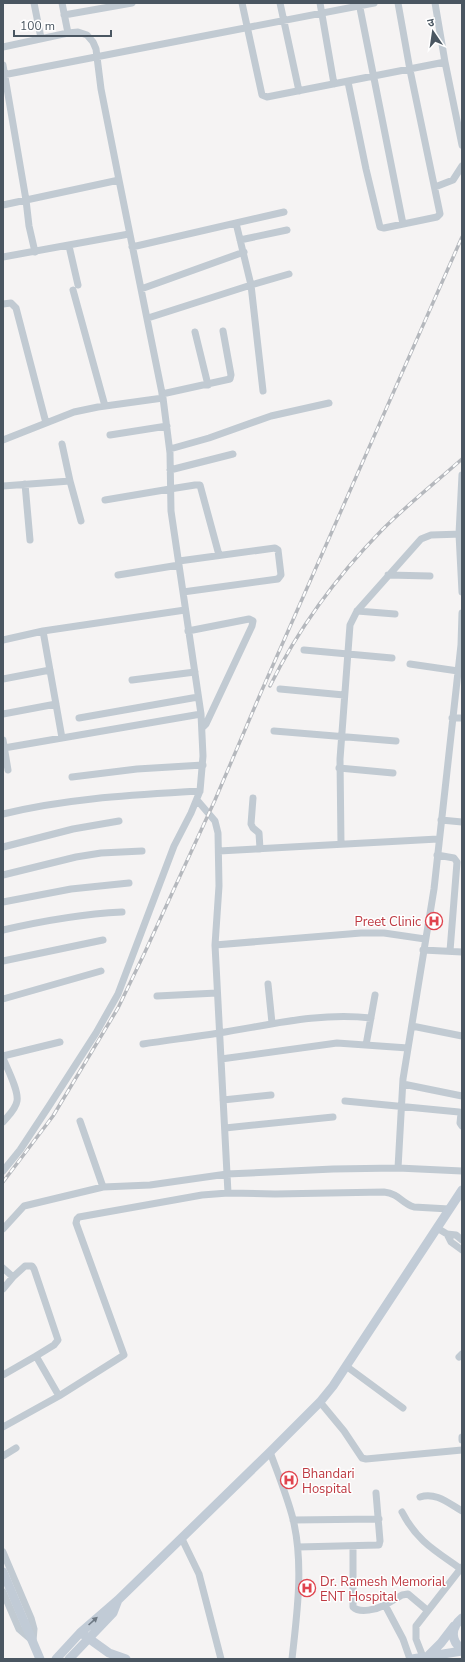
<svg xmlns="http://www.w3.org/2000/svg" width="465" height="1662" font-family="'Nunito Sans','Noto Sans Devanagari',sans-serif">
<rect width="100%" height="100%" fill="#f5f3f3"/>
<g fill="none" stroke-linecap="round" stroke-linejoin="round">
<path stroke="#c1cad2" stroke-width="7" d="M 34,3 L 41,38
M 242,3 L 262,95 L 267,97 L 277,95 L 445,62 L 462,145
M 280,3 L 299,91
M 320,3 L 334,84
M 359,3 L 403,224
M 435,3 L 445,62
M 64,15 L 132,3
M 3,47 L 68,33 L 62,3
M 3,65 L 26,200 L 29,226 L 35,252
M 3,75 L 374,3
M 348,82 L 366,169 L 380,227 L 384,228 L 437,217 L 440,214 L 439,209 L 410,70 L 398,3
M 435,187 L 453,180 L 462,166
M 3,205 L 119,180
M 236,223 L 251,285 L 263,391
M 240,240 L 287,230
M 69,246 L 78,285
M 132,247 L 284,212
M 3,257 L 129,234
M 141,289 L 244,252
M 73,290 L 105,406
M 3,304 L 11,303 L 16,308 L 46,423
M 148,318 L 251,285 L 289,274
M 195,332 L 208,385
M 162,394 L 230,379 L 231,375 L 223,331
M 110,435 L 167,426
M 3,440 L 74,412 L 98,407 L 163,398
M 62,444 L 70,481
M 170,449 L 209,438 L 271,416 L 329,403
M 170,470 L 233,454
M 462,475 L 459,534 L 462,592
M 25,484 L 30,540
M 3,486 L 70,481 L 81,521
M 105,500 L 170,489 L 195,485 L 200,485 L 219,555
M 179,561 L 275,548 L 278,550 L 281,575 L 278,579 L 183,592
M 118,575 L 179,565
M 388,575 L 430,576
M 357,611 L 395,614
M 43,631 L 62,738
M 188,631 L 249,619 L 253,621 L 252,626 L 206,724 L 202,728
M 3,640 L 43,631 L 185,610
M 304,650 L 392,658
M 410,664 L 458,671
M 3,679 L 50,670
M 132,680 L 195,672
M 280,689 L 344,695
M 3,714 L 56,704
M 79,718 L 198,697
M 452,718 L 462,718
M 274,731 L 396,741
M 3,740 L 8,770
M 4,748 L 201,714
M 339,768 L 393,773
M 72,777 L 137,769 L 203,765
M 253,798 L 251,824 L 253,828 L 259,833 L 260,849
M 197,800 L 215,821 L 218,833 L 219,886 L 215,945 L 228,1193
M 3,814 C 68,798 134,795 200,791
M 441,820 L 462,822
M 341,844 L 340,759 L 350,625 L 357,611 L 421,539 L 431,535 L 462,534
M 3,847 L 73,829 L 119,821
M 219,851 L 438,839
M 437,855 L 454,858 L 457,862 L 450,951
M 3,875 L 76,857 L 101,853 L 142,851
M 3,902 L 71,889 L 129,883
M 3,930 C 42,921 82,914 122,912
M 215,945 L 361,933 L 384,933 L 425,939
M 423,950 L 462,952
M 3,961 L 103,940
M 268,984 L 272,1023
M 157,996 L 217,993
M 3,999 L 101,971
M 412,1026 L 462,1036
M 143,1044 C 169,1040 194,1037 219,1033 C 270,1025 319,1012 371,1018
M 366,1045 L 375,995
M 3,1056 L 60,1042
M 3,1058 C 7,1068 19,1091 17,1101 C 16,1109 8,1116 3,1122
M 221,1059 L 337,1043 L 408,1048
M 403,1084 L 462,1096
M 223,1100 L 271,1095
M 345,1101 L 459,1112 L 461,1113 L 460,1123 L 462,1126
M 80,1121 L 103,1187
M 225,1128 L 333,1117
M 398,1168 L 403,1079 L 434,889 L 461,645 L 462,613
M 3,1171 L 20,1150 L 49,1106 L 96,1033 L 118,994 L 174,846 L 191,813 L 200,791 L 203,756 L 201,714 L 171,511 L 170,453 L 163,398 L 119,180 L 101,89 L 96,49 L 93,42 L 87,35 L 78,32 L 68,33
M 437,1228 L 447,1234 L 456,1235 L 462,1240
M 3,1229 L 24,1206 L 103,1187 L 150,1185 L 227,1174 L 333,1169 L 398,1168 L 462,1171
M 447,1234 L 451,1242 L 462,1250
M 3,1268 L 13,1277 L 25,1266 L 32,1266 L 34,1269 L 58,1340 L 54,1345 L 36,1356 L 59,1396
M 3,1289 L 13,1277
M 459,1357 L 462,1354
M 346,1366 L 403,1408
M 3,1375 L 36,1356
M 320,1402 L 344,1431 L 362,1458 L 366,1459 L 462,1450
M 3,1427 L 59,1396 L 124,1355 L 76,1223 L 77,1219 L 79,1217 L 202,1195 L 228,1193 L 275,1194 L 384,1192 C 400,1194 401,1203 414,1207 L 449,1209
M 462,1437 L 462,1440
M 270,1452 C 278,1474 287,1496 293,1519 C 304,1565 297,1613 292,1659
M 3,1456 L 16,1448
M 420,1497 C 436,1492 448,1503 462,1511
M 402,1512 C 417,1541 434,1550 461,1569
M 293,1520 L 379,1519
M 183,1541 L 199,1574 L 221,1659
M 353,1546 L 353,1607 C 360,1614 377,1609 385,1605 L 403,1639 L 410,1659
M 298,1547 L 379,1545 L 380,1541 L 376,1493
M 3,1552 L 31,1618 L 34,1629 L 33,1641 L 19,1629 L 3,1592
M 385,1605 L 402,1595 L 408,1594 L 427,1610
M 423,1657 L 416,1639 L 416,1626 L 462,1567"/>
<path stroke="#c1cbd6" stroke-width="9" d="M 3,1572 L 40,1659
M 462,1618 C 451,1627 450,1641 462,1649
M 84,1635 L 109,1653 L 126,1659
M 428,1656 L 441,1643 L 454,1626
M 56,1659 L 80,1633 L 118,1600 L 270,1452 L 320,1402 L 333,1386 L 462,1190
M 69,1659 L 113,1613 L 118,1600
M 412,1659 L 462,1651"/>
<g stroke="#b5b8bd" stroke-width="3.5">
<path id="rail" d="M 270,686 C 298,629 338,575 382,530 C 407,505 435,483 462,459
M 3,1182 L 53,1116 L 118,1008 L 145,952 L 215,800 L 262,690 L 462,237"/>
</g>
<use href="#rail" stroke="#fff" stroke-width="2" stroke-dasharray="6" stroke-linecap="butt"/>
</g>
<defs><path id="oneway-solid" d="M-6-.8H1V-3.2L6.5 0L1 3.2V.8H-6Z"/></defs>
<use fill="#6e7984" href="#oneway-solid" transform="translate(93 1621) rotate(-42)"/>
<defs>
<g id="hospital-ring" transform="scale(0.9)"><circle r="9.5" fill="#fff" stroke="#e0444e" stroke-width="1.5"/><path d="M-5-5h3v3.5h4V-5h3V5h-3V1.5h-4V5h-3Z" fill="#e0444e"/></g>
</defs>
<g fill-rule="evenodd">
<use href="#hospital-ring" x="434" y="921"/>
<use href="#hospital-ring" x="289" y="1480"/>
<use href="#hospital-ring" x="307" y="1588"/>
</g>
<g text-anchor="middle" stroke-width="3" stroke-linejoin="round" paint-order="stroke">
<g font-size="13" fill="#be3a42" stroke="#fff" text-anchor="start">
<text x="421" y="926" text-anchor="end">Preet Clinic</text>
<text x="302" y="1478">Bhandari<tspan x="302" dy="15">Hospital</tspan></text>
<text x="320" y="1586">Dr. Ramesh Memorial<tspan x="320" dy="15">ENT Hospital</tspan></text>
</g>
</g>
<rect width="465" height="1662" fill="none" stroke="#4a5661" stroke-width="8"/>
<g transform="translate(433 32) rotate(347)" stroke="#ffffff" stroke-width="3" paint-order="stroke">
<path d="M0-3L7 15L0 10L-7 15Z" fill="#4a5661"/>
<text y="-6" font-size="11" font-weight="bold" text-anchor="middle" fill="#4a5661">उ</text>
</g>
<path d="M14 30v6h97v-6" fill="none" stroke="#4a5661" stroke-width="2"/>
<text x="20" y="30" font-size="12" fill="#4a5661" stroke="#ffffff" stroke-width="3" paint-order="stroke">100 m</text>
</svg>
